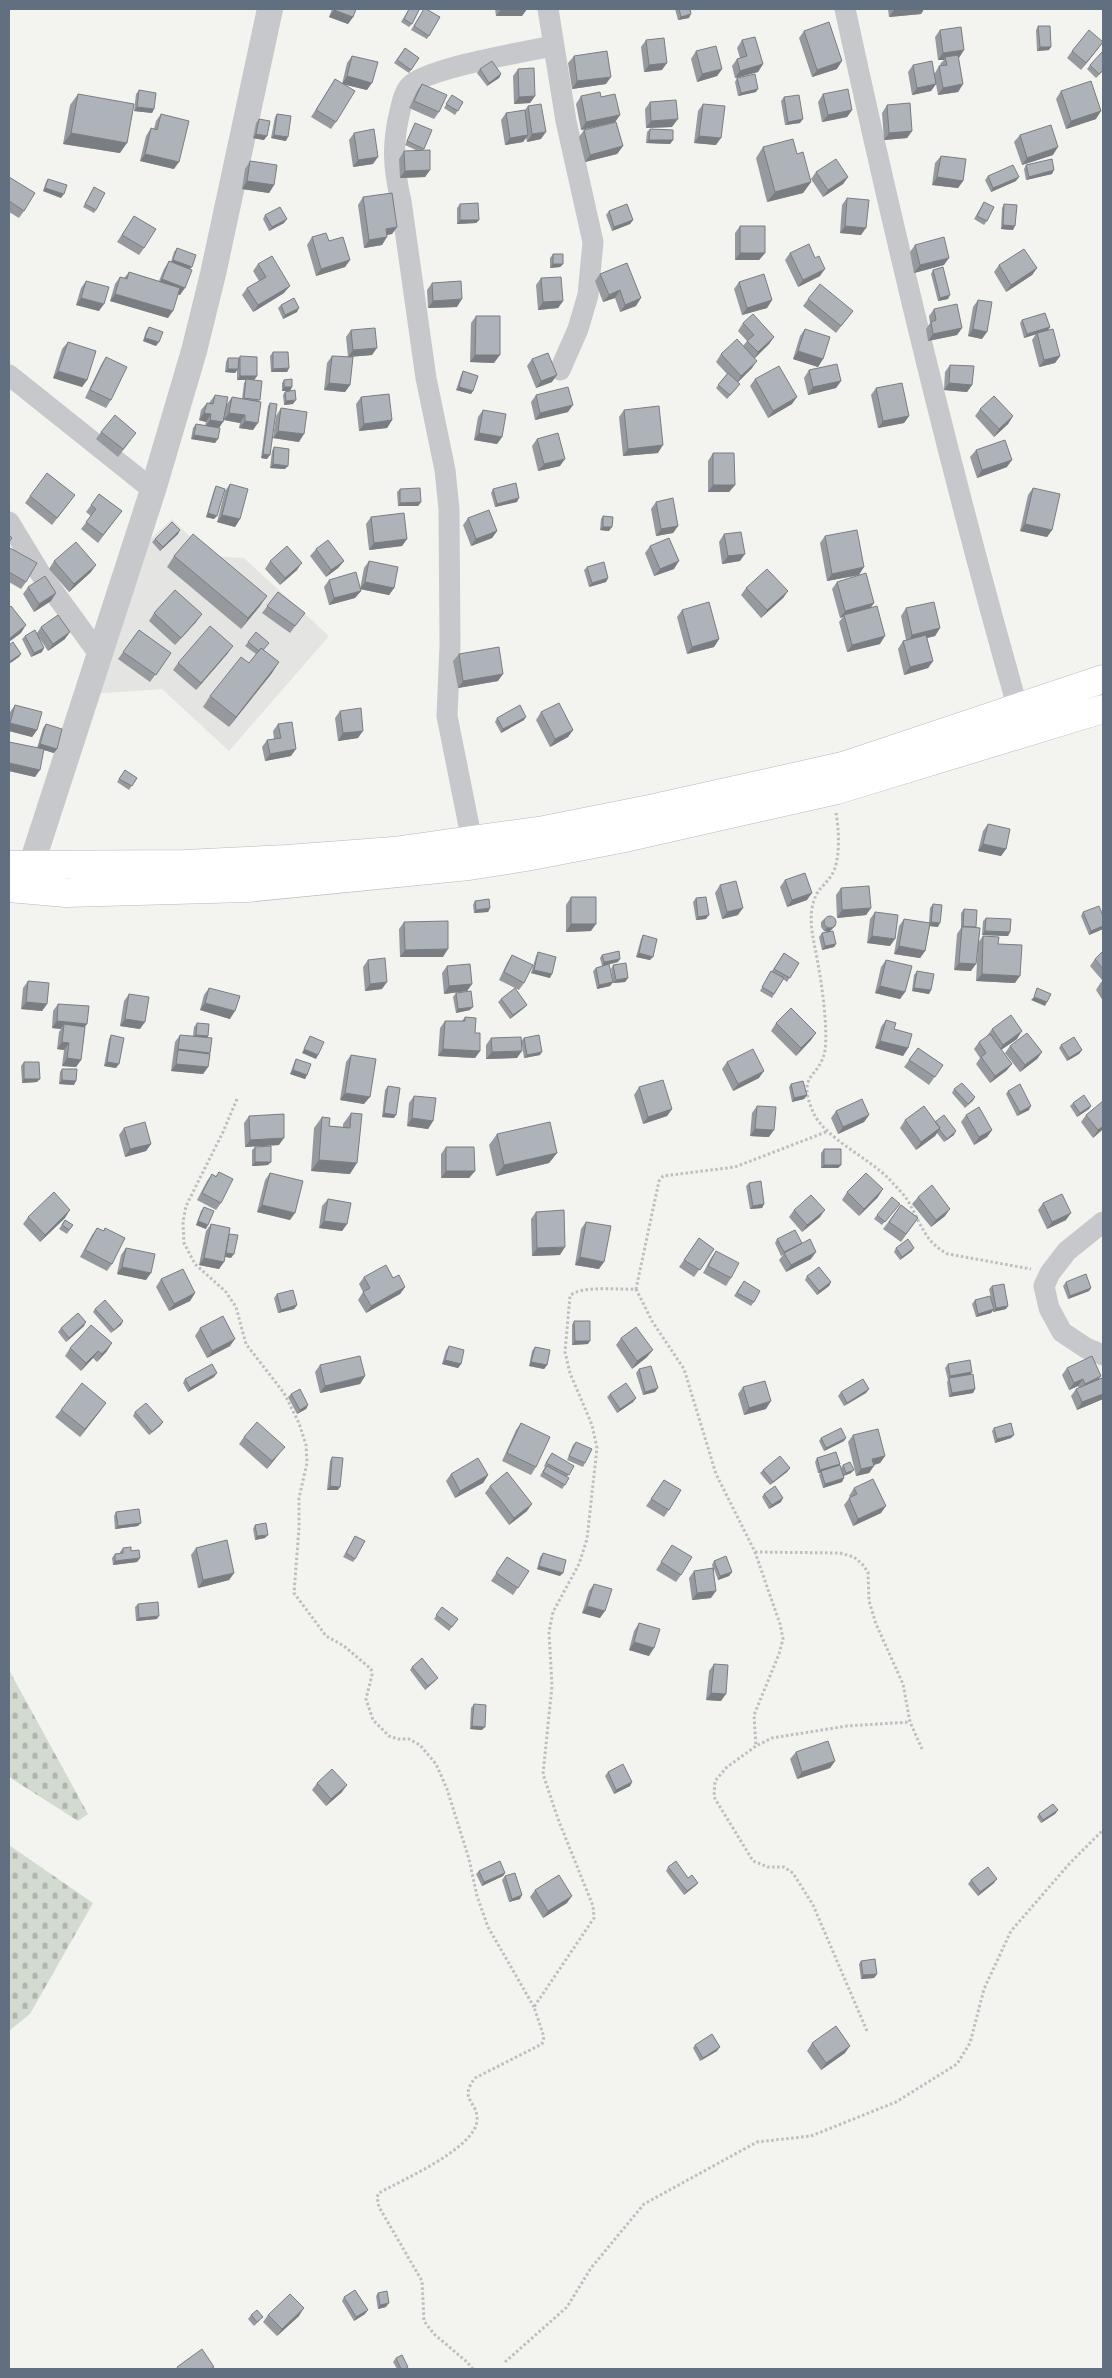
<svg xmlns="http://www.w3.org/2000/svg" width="1112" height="2378" font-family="'PT Sans',sans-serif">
<defs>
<pattern id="cemetery-stones" width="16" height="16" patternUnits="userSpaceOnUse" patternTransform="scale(1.25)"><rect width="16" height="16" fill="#d3dbd0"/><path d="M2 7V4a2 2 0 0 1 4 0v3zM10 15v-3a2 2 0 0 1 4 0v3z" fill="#afb6ae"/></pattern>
</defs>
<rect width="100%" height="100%" fill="#f3f4ef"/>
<path fill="#e4e4e3" d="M 172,519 L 210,556 L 244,558 L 329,636 L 229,751 L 162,689 L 91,694 L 139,550 Z"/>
<path fill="url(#cemetery-stones)" d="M 9,1670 L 88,1814 L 78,1821 L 9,1777 Z
M 9,1845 L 93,1903 L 30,2014 L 9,2031 Z"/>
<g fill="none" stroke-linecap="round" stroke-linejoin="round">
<g stroke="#b6b8bb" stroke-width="29">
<path id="trunk" d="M 9,865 L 185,864 L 287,859 L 394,851 L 544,830 L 650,809 L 843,766 L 1103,679
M 9,888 L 66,893 L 247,888 L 469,866 L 526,857 L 620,839 L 837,790 L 1103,709"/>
</g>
<path stroke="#bdbec0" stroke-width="3" stroke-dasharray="2.5 2.5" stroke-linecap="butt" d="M 836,813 C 839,829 841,862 831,876 C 821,890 816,889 812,908 C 809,927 815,945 818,964 C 822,985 828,1029 825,1050 C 820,1079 796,1072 813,1112 C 825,1139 870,1158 891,1181 C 896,1187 902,1192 906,1198 C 920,1219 923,1242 948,1254 L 1031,1269
M 237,1099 L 223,1132 L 186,1206 L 183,1222 L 184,1243 L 195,1264 L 226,1292 L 236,1307 L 246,1344 L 284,1393 L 299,1423 L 306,1445 L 307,1463 L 299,1498 L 299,1528 L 294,1593 L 326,1636 L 344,1646 L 371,1669 L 372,1675 L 366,1699 L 373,1720 L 389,1736 L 398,1739 L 409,1739 L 420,1745 L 436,1764 L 447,1789 L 469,1859 L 477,1896 L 488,1927 L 534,2007
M 636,1289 L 652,1321 L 684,1369 L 716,1474 L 755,1552 L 780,1624 L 783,1639 L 779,1654 L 754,1715 L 756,1746
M 755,1552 L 840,1553 L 854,1557 L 862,1564 L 868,1572 L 869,1601 L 876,1624 L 903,1684 L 910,1722 L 922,1749
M 867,2031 L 813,1905 L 793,1873 L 784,1867 L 768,1867 L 753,1861 L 714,1797 L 715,1781 L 727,1767 L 756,1746 L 772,1738 L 847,1726 L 910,1722
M 505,2362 L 567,2307 L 591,2268 L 644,2204 L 757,2142 L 811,2136 L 896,2102 L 957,2064 L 970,2043 L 984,1989 L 1011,1931 L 1070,1863 L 1103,1830
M 473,2369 L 467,2362 L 434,2334 L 424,2321 L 422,2281 L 379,2207 L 377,2197 L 379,2193 C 402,2180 476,2148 477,2120 C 478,2101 458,2100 475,2078 L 542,2044 L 544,2037 L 534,2007 L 594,1918 L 593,1906 L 558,1819 L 543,1774 L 552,1686 L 549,1632 L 553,1612 L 579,1564 L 587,1539 L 597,1448 L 592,1425 L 570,1373 L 565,1352 L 570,1296 C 580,1285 620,1290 636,1289 L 659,1181 L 663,1176 L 735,1167 L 826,1132"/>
<path stroke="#c6c8cc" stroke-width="21" d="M 548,9 L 566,121 L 593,242 L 588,295 L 578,329 L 560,370
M 845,9 C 896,244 952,477 1018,709
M 9,375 L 153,490
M 9,522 L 40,573 L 99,654
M 472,841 L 447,716 L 450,646 L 449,509 L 445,470 L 426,378 L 401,201 C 393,167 392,144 400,111 C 402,103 404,92 410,86 C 427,68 524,52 552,46
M 1103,1222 L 1067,1251 L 1050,1273 L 1044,1286 L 1049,1308 L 1062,1332 L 1086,1348 L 1103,1355"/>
<path stroke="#c6c8cc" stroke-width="26" d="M 31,866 L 153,490 L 194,351 L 213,274 L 270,9"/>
<use href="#trunk" stroke="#fff" stroke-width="28"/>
</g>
<path fill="#969a9f" d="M 332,9 L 356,9 L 353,17 L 348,24 L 329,17 Z
M 409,9 L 412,24 L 409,27 L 401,22 Z
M 424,9 L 440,17 L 427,39 L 411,30 Z
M 495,9 L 527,9 L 522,16 L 496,16 Z
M 675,9 L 690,9 L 689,18 L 678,20 Z
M 888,9 L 924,9 L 921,14 L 889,17 Z
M 1038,26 L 1049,50 L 1037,51 L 1036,30 Z
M 940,30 L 958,58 L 963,84 L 958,92 L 938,95 L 936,84 L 931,91 L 912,95 L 908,72 L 913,65 L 935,73 L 939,66 L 941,66 L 940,64 L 944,60 L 938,60 L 935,37 Z
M 804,31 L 837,69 L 812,77 L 799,38 Z
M 646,40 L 662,70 L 644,72 L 641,47 Z
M 742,40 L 763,64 L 758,72 L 735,78 L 732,66 L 737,59 L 740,58 L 737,48 Z
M 1103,42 L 1081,70 L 1067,58 L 1072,51 Z
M 405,48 L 419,58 L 409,73 L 394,63 Z
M 696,51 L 722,69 L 717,76 L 697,82 L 691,59 Z
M 352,56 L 367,90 L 343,84 L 336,122 L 331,129 L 311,117 L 335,79 L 342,84 L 347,63 Z
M 574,56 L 606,84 L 572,89 L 568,63 Z
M 1090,65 L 1103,71 L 1096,78 L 1087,69 Z
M 480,69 L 501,74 L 499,78 L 487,86 L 477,73 Z
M 518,69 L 535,96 L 530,103 L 514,104 L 513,76 Z
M 737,78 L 756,92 L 738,96 L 735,82 Z
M 422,84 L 439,112 L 434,119 L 409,108 L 417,91 Z
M 139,90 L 154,109 L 152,113 L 134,111 L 136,94 Z
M 1061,91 L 1096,119 L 1066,129 L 1056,99 Z
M 78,94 L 120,153 L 63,144 L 70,105 Z
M 823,94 L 852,110 L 847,117 L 822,122 L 818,102 Z
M 452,95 L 463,102 L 455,115 L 444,108 Z
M 581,96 L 601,97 L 620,115 L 615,122 L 581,130 L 576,104 Z
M 784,97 L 800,123 L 785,125 L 781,101 Z
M 650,102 L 672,127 L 646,128 L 645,109 Z
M 703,104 L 716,145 L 694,143 L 698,111 Z
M 887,105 L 912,131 L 907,138 L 884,140 L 882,113 Z
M 528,106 L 541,139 L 527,142 L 526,138 L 523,142 L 505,145 L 501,120 L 506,113 L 525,110 Z
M 161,114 L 174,169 L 140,161 L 146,136 L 151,128 L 154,129 L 156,121 Z
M 277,114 L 286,141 L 271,138 L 275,117 Z
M 259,119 L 264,140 L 253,138 L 256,123 Z
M 415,123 L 424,149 L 423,150 L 430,170 L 425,177 L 400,178 L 399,159 L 404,151 L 418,151 L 405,145 L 413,127 Z
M 650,129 L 673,140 L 670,144 L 646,143 L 647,132 Z
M 584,130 L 623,146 L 617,154 L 585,162 L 579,137 Z
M 354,133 L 373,164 L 353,167 L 349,140 Z
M 1020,135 L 1053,155 L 1022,165 L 1014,142 Z
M 763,147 L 797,154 L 811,182 L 803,193 L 767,202 L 756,158 Z
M 941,156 L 963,181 L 958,188 L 932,185 L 935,163 Z
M 250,161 L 274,185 L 269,193 L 242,189 L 245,169 Z
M 1026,165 L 1052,174 L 1026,180 L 1024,169 Z
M 816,172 L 848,177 L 843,184 L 823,197 L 811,179 Z
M 988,176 L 1016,181 L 991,192 L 985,180 Z
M 9,177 L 24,211 L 19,218 L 9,212 Z
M 48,179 L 61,198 L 43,191 L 46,182 Z
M 94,187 L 96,210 L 94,213 L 83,207 Z
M 363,197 L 397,227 L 392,234 L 387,235 L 382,245 L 364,248 L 358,205 Z
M 847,198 L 861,235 L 840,233 L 842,205 Z
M 984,202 L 987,221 L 984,225 L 974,219 Z
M 460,204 L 479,220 L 476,223 L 457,224 L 457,208 Z
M 1004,204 L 1013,230 L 1001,229 L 1002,208 Z
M 609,211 L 633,220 L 630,224 L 612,231 L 606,215 Z
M 265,215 L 284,223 L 269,231 L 263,219 Z
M 134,216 L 144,248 L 139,255 L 117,242 Z
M 740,226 L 765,253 L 759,260 L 735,260 L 735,233 Z
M 312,237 L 329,241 L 350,260 L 345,267 L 316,276 L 307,245 Z
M 915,245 L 944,265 L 914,273 L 910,252 Z
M 177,248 L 190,269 L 180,295 L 178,294 L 168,318 L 110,301 L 115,284 L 120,277 L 124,278 L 129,272 L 159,281 L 164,269 L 169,261 L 171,262 L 174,252 Z
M 790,253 L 815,258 L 820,276 L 798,287 L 785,260 Z
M 553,254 L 563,264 L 560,267 L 550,268 L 550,258 Z
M 627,263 L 636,306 L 620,312 L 615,298 L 603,302 L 595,281 L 600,274 Z
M 258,264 L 284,293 L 253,312 L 242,295 L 247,288 L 259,281 L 253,271 Z
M 999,265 L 1037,268 L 1032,275 L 1006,292 L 994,272 Z
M 933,270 L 948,299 L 938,301 L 931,274 Z
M 541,278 L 563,301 L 558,308 L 538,310 L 536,285 Z
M 86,281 L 99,311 L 76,305 L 81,288 Z
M 739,282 L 772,300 L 767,308 L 742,315 L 734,289 Z
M 432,283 L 457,307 L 428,308 L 427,290 Z
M 808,299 L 853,311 L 836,333 L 803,306 Z
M 978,300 L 982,339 L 968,336 L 973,307 Z
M 281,305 L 297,312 L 283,319 L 278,308 Z
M 934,309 L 962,328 L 957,335 L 928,341 L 926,329 L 930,323 L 929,316 Z
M 476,316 L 494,363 L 470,362 L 471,323 Z
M 1022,320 L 1050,327 L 1048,331 L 1060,356 L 1055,363 L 1039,367 L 1032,340 L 1036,334 L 1024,338 L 1020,323 Z
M 743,323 L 774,337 L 769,344 L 754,358 L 752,368 L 738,382 L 737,388 L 727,399 L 716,388 L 727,374 L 716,362 L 721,354 L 743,346 L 747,341 L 738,331 Z
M 149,327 L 156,346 L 143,341 L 146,331 Z
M 805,329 L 823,359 L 818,367 L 793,359 L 800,336 Z
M 351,330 L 372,355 L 348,357 L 346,337 Z
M 68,342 L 87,380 L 82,387 L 53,378 L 62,349 Z
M 273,352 L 289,368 L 287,372 L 271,372 L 270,356 Z
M 240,356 L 257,376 L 254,380 L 259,401 L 253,430 L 239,428 L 240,423 L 224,420 L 219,428 L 215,443 L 191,439 L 193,428 L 196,424 L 205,426 L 206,422 L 199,420 L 201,410 L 207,403 L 209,403 L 215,395 L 227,404 L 232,397 L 242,399 L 244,383 L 246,380 L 237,380 L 237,370 L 235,373 L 225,372 L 226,362 L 228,358 L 239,358 Z
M 332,356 L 350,385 L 345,392 L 324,390 L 327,363 Z
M 106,357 L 111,400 L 106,408 L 85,398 L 101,365 Z
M 532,359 L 552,382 L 536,388 L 527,366 Z
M 950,365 L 972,385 L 967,392 L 944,390 L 945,372 Z
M 809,370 L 841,381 L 836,388 L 808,395 L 804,378 Z
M 463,371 L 473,391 L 471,394 L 456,390 L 461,375 Z
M 755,379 L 792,404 L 768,418 L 750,386 Z
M 284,380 L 292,387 L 290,391 L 282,391 L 282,383 Z
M 876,388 L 909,416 L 904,423 L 878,428 L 871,395 Z
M 285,392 L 293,404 L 284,405 L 283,395 Z
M 536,395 L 568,412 L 535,420 L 531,402 Z
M 361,397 L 392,420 L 387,428 L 359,431 L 356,404 Z
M 270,403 L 267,459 L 261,458 L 268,406 Z
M 281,408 L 299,442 L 273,438 L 276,416 Z
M 980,409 L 1013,416 L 1008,424 L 994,437 L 975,416 Z
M 483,410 L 502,437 L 497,444 L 474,440 L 478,417 Z
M 624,410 L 658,453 L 623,456 L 619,417 Z
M 101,432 L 131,440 L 118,457 L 96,439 Z
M 537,439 L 560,466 L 538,471 L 532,446 Z
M 274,447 L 285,469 L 270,468 L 272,451 Z
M 976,450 L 1007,467 L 977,478 L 970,457 Z
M 713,453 L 735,485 L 729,492 L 708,492 L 708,461 Z
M 230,484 L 240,519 L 235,527 L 217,522 L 225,491 Z
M 216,486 L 214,519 L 206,517 L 214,490 Z
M 1033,488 L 1052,530 L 1047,537 L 1020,531 L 1028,495 Z
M 400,489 L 421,502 L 418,506 L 398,506 L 397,492 Z
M 493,489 L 517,502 L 495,507 L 491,493 Z
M 99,494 L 122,511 L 98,543 L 81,529 L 91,516 L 86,512 Z
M 30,496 L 70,502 L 52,525 L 25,503 Z
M 656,502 L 678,526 L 673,533 L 656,536 L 651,509 Z
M 603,516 L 609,531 L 600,530 L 601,519 Z
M 371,517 L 407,539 L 402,546 L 369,550 L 366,524 Z
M 468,518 L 497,531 L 492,538 L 471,546 L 463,525 Z
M 178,534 L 160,551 L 152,542 L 155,539 Z
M 724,534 L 740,561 L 722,564 L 719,542 Z
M 825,536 L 859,575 L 827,581 L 820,543 Z
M 650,546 L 674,569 L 654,576 L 645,553 Z
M 316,549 L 344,561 L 338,568 L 326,577 L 310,556 Z
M 9,550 L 26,582 L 21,589 L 9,582 Z
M 174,556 L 260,606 L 241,629 L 167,567 Z
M 54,561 L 91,572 L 69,592 L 49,569 Z
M 270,561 L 297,570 L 280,585 L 265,569 Z
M 369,561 L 394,588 L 389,595 L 360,589 L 361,591 L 355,598 L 329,605 L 324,587 L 329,580 L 360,589 L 364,568 Z
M 587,567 L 608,578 L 606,582 L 589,587 L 584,570 Z
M 837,582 L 874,603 L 870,608 L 880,644 L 847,652 L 839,622 L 843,617 L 840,618 L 832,589 Z
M 28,587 L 51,601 L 34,612 L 23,594 Z
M 746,588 L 788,591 L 783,598 L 761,618 L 741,595 Z
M 278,592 L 305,613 L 290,633 L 262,613 Z
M 906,608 L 940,628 L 935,636 L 927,638 L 933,661 L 928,668 L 904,675 L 898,649 L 903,641 L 906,640 L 901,616 Z
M 682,610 L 719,639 L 714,647 L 687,654 L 677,617 Z
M 154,613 L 202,614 L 196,622 L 175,645 L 149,621 Z
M 41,627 L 65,639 L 48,651 L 40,639 L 42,652 L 31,657 L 22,639 L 25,636 L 37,633 Z
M 139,630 L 171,653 L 150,682 L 118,659 Z
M 248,642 L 263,650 L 272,673 L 229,727 L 203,707 L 210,696 L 249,663 L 256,654 L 245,646 Z
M 228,653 L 196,690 L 173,670 L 178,663 Z
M 459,654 L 498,681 L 458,688 L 453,661 Z
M 15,705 L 37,730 L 32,737 L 9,731 L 9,717 L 10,712 Z
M 340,711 L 358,738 L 338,741 L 335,718 Z
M 541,712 L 573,730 L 568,737 L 550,747 L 536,720 Z
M 497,718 L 524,720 L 501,733 L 495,722 Z
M 46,724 L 54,753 L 44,750 L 35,777 L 9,771 L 9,742 L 37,748 L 43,728 Z
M 278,724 L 291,756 L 265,761 L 262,747 L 267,740 L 274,739 L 273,731 Z
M 125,770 L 137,778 L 129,790 L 117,782 Z
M 988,824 L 1006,849 L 1001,856 L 978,851 L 983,831 Z
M 785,880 L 807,900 L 787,907 L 780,887 Z
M 720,885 L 738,915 L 722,919 L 715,893 Z
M 841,888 L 871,908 L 866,915 L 837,918 L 836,895 Z
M 571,897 L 591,931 L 566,932 L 566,905 Z
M 696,898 L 706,919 L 696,920 L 693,902 Z
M 475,901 L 490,908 L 488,912 L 474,913 L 473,905 Z
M 933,904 L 938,927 L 930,926 L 925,951 L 920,958 L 894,954 L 899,926 L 904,919 L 929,923 L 930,908 Z
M 964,909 L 976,928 L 971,971 L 954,970 L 957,934 L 961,928 L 961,913 Z
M 875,912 L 890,946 L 867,943 L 870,919 Z
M 1083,912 L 1103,916 L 1103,929 L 1089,935 L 1081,916 Z
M 986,918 L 1010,932 L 1008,936 L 982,935 L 983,921 Z
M 824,919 L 836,925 L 829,932 L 836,944 L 834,947 L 822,950 L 819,937 L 822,933 L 829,932 L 824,931 L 821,927 L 821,922 Z
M 404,922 L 443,957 L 400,957 L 399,929 Z
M 643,935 L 650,960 L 636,957 L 641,939 Z
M 983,936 L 998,944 L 1015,983 L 976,981 L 978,943 Z
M 1103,951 L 1103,979 L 1102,980 L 1090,966 L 1095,959 Z
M 538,952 L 550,978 L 531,973 L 536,956 Z
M 784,953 L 799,963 L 787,982 L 783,979 L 772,998 L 760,991 L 769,974 L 771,971 L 772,971 Z
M 512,955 L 524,983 L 519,990 L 499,980 L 507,963 Z
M 602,955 L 618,962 L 602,966 L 600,958 Z
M 368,960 L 382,989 L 365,991 L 363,967 Z
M 886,960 L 905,992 L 900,999 L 875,993 L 881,967 Z
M 613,965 L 628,978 L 625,982 L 613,983 L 613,982 L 610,986 L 597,989 L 593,971 L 596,968 L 613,981 L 611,969 Z
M 447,966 L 472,984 L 467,991 L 444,994 L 442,973 Z
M 917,971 L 931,990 L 929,994 L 912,991 L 914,975 Z
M 28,981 L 47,1004 L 42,1011 L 21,1009 L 23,988 Z
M 1103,981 L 1103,1001 L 1096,990 L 1101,982 Z
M 209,988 L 230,1019 L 200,1010 L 204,995 Z
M 456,993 L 470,1010 L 456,1013 L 453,997 Z
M 129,994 L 140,1029 L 120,1026 L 124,1001 Z
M 501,999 L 524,1008 L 510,1019 L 498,1002 Z
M 58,1004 L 85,1027 L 81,1060 L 76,1067 L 62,1066 L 64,1050 L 57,1049 L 59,1032 L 61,1029 L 52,1028 L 53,1011 Z
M 465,1017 L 475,1033 L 480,1051 L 475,1058 L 438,1056 L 440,1028 L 445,1021 L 462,1021 Z
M 886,1020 L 894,1029 L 908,1048 L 903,1056 L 875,1048 L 881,1027 Z
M 197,1023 L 208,1036 L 207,1038 L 210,1054 L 208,1067 L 203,1074 L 171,1071 L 175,1042 L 180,1035 L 193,1036 L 194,1027 Z
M 776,1023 L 811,1040 L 796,1056 L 771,1031 Z
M 992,1029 L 1017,1039 L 1001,1050 L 1012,1064 L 1006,1071 L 990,1083 L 976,1064 L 980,1058 L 974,1049 L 979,1042 L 987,1037 L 987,1036 Z
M 111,1035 L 116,1068 L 104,1066 L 109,1039 Z
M 491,1038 L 521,1041 L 524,1038 L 540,1055 L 524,1058 L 522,1045 L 517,1058 L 486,1059 L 486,1045 Z
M 1061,1045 L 1082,1050 L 1079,1054 L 1067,1061 L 1059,1048 Z
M 1010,1046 L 1042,1052 L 1037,1059 L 1020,1072 L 1005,1053 Z
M 918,1048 L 943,1065 L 929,1085 L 904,1067 Z
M 351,1055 L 364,1104 L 340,1100 L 346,1062 Z
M 296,1059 L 307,1075 L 305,1079 L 290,1074 L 294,1063 Z
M 24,1062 L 37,1082 L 22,1083 L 21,1066 Z
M 727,1062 L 759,1078 L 733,1091 L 722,1069 Z
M 62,1069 L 74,1085 L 59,1084 L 60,1072 Z
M 791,1084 L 807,1095 L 804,1099 L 792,1102 L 789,1087 Z
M 388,1086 L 394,1118 L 382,1117 L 385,1090 Z
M 639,1087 L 672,1109 L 667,1116 L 643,1124 L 634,1095 Z
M 954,1089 L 975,1097 L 973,1101 L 965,1108 L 952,1093 Z
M 1008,1091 L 1029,1110 L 1017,1116 L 1006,1094 Z
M 414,1096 L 433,1121 L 428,1129 L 407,1126 L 409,1103 Z
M 1073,1103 L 1091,1106 L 1089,1109 L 1077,1117 L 1070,1106 Z
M 757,1106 L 769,1137 L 750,1136 L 752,1113 Z
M 836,1111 L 869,1115 L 864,1122 L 838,1134 L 831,1118 Z
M 351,1113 L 350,1174 L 311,1171 L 314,1128 L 322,1117 L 329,1126 L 343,1127 L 343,1124 Z
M 966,1115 L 992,1130 L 987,1137 L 974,1145 L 961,1122 Z
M 1086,1115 L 1103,1129 L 1093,1138 L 1081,1122 Z
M 249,1116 L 279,1145 L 245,1147 L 244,1123 Z
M 905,1120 L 935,1122 L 954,1135 L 944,1142 L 937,1133 L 935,1136 L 916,1150 L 900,1128 Z
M 124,1128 L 151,1144 L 146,1151 L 125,1157 L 119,1135 Z
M 497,1134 L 557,1153 L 549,1163 L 496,1176 L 489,1145 Z
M 255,1147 L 268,1165 L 252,1166 L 252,1150 Z
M 446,1147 L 475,1171 L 469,1178 L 441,1178 L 441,1154 Z
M 824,1149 L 841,1165 L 838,1168 L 821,1168 L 821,1153 Z
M 219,1172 L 221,1203 L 216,1210 L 197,1200 L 207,1181 L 212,1174 L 216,1176 Z
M 270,1173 L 290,1220 L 257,1212 L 265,1180 Z
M 749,1183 L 764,1204 L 762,1208 L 750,1209 L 746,1186 Z
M 847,1192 L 878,1197 L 859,1216 L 842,1200 Z
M 918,1197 L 945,1216 L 931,1227 L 912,1204 Z
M 328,1199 L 347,1224 L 342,1231 L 319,1228 L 322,1206 Z
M 1043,1203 L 1066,1220 L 1047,1229 L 1038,1210 Z
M 900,1204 L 882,1225 L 874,1219 L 877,1215 Z
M 901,1205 L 918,1218 L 901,1242 L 883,1229 Z
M 204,1207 L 206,1229 L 196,1225 L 201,1211 Z
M 794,1210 L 820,1217 L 802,1232 L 789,1217 Z
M 536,1212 L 560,1255 L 532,1256 L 531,1219 Z
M 28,1217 L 65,1218 L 40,1242 L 23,1224 Z
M 65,1220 L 73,1225 L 67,1234 L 59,1229 Z
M 586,1222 L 599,1269 L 575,1265 L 581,1229 Z
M 211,1224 L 229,1234 L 231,1258 L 225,1257 L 219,1269 L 199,1265 L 206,1231 Z
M 97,1228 L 103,1231 L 105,1228 L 112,1264 L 107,1271 L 80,1257 L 92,1235 Z
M 699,1238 L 714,1249 L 694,1277 L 679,1267 Z
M 777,1239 L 802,1243 L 811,1259 L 786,1272 L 779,1260 L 783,1255 L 781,1256 L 775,1243 Z
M 126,1248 L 146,1280 L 117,1274 L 121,1255 Z
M 896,1248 L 912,1251 L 900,1260 L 894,1252 Z
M 716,1251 L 731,1278 L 726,1286 L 703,1273 L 711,1258 Z
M 807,1276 L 831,1282 L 829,1286 L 817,1295 L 805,1280 Z
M 364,1277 L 393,1278 L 405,1287 L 400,1294 L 366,1313 L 358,1300 L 363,1292 L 359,1284 Z
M 161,1279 L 195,1293 L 190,1301 L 169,1311 L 156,1287 Z
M 1066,1282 L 1091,1288 L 1089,1291 L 1068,1299 L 1063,1286 Z
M 741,1285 L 754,1302 L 751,1306 L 734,1296 Z
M 992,1286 L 1006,1309 L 993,1312 L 993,1310 L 991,1313 L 976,1317 L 972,1304 L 975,1300 L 992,1303 L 989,1289 Z
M 277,1294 L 297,1305 L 294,1309 L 278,1313 L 274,1298 Z
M 95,1309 L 123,1321 L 121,1325 L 111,1333 L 93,1312 Z
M 574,1321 L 588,1344 L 572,1345 L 572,1325 Z
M 84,1326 L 66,1342 L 58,1332 L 61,1328 Z
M 200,1328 L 230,1346 L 207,1358 L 195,1336 Z
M 621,1338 L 647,1357 L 632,1369 L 616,1345 Z
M 449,1346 L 461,1364 L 458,1368 L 442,1364 L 446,1350 Z
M 535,1347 L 547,1365 L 544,1369 L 529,1366 L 532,1351 Z
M 70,1348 L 107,1351 L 97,1362 L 93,1358 L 81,1371 L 65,1356 Z
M 948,1364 L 971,1374 L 975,1389 L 973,1393 L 949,1397 L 947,1382 L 948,1380 L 945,1368 Z
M 320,1365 L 365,1376 L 360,1384 L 320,1393 L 315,1372 Z
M 1067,1368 L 1099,1380 L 1103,1399 L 1077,1410 L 1071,1396 L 1076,1389 L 1079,1388 L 1078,1386 L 1069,1390 L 1062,1375 Z
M 639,1369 L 655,1392 L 643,1395 L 636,1373 Z
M 214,1377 L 188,1392 L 183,1383 L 185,1379 Z
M 743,1387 L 766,1409 L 744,1415 L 738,1394 Z
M 841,1392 L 866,1393 L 844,1406 L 838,1396 Z
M 291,1394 L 308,1405 L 306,1409 L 297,1414 L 288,1397 Z
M 610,1394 L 636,1398 L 633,1402 L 617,1413 L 607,1397 Z
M 61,1410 L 101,1410 L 80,1437 L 55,1417 Z
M 135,1412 L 163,1422 L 160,1426 L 149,1435 L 133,1416 Z
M 521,1423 L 536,1467 L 531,1475 L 502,1461 L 516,1430 Z
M 994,1428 L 1011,1438 L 995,1443 L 992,1431 Z
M 853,1435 L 885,1456 L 880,1463 L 874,1465 L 869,1473 L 856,1476 L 848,1442 Z
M 244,1437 L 279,1454 L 267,1469 L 239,1444 Z
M 821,1438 L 844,1441 L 824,1451 L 819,1441 Z
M 576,1442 L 585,1463 L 583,1467 L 567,1460 L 573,1445 Z
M 332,1457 L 338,1490 L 327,1490 L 330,1461 Z
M 549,1457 L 574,1466 L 567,1477 L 565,1485 L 562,1489 L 540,1476 L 545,1467 L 544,1466 Z
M 817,1458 L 840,1464 L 838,1466 L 841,1468 L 843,1465 L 851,1473 L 844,1476 L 842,1482 L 823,1488 L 819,1475 L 820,1473 L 818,1473 L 815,1462 Z
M 790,1468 L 787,1472 L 770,1485 L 760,1473 L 763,1470 Z
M 451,1474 L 488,1475 L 483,1483 L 455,1498 L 446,1481 Z
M 664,1480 L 669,1510 L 664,1517 L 646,1506 Z
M 490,1486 L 527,1511 L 509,1525 L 485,1493 Z
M 854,1488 L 881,1513 L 853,1526 L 844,1505 L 850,1497 L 849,1496 Z
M 764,1494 L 781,1502 L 769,1509 L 762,1497 Z
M 116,1512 L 138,1526 L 115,1529 L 114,1516 Z
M 255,1525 L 265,1538 L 255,1540 L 253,1529 Z
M 355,1536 L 355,1559 L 353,1562 L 343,1557 Z
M 672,1545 L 681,1575 L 676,1582 L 656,1570 Z
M 123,1548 L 131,1551 L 140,1558 L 137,1562 L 113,1565 L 112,1558 L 115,1554 L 120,1553 L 120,1552 Z
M 196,1548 L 234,1573 L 229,1580 L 198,1588 L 191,1555 Z
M 543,1553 L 560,1576 L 537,1569 L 540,1557 Z
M 507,1557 L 529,1571 L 513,1595 L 491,1581 Z
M 714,1561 L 732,1572 L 729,1576 L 718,1580 L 714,1569 L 711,1598 L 692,1600 L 689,1578 L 694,1571 L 713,1568 L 712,1565 Z
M 594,1584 L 600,1618 L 582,1613 L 589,1591 Z
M 138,1604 L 157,1619 L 136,1621 L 135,1607 Z
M 442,1607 L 458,1619 L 449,1631 L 434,1619 Z
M 639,1623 L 649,1656 L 629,1650 L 634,1631 Z
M 714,1664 L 721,1701 L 706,1700 L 709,1671 Z
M 412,1667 L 435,1681 L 425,1690 L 410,1670 Z
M 474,1704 L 482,1730 L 470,1729 L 471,1708 Z
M 796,1752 L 835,1761 L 830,1768 L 797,1779 L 790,1759 Z
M 608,1772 L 632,1782 L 630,1786 L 614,1794 L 605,1776 Z
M 317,1783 L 342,1792 L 326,1806 L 312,1790 Z
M 1058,1810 L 1055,1814 L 1041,1823 L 1037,1817 L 1039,1814 Z
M 668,1867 L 688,1878 L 698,1883 L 695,1886 L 684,1895 L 666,1871 Z
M 479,1871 L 505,1873 L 503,1876 L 482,1886 L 476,1874 Z
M 505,1876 L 520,1899 L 509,1902 L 502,1880 Z
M 971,1880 L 994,1883 L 978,1896 L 968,1884 Z
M 535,1890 L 567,1903 L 543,1918 L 530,1897 Z
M 861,1961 L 877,1974 L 874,1978 L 861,1979 L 859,1964 Z
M 812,2043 L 845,2053 L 821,2070 L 807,2051 Z
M 695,2045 L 717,2051 L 700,2061 L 693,2048 Z
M 378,2293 L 386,2307 L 378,2309 L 376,2296 Z
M 344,2297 L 365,2314 L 354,2321 L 342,2301 Z
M 251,2315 L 260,2320 L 254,2326 L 248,2319 Z
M 268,2315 L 299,2316 L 277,2336 L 263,2322 Z
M 396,2358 L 407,2369 L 397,2369 L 393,2362 Z"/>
<path fill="#7a7d82" d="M 501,9 L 527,9 L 522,16 L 496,16 Z
M 903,9 L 924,9 L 921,14 L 889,17 L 894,10 Z
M 334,10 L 353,17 L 348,24 L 329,17 Z
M 691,14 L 689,18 L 678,20 L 681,17 Z
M 1103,42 L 1098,49 L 1081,70 L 1086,63 Z
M 1040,47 L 1051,47 L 1049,50 L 1037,51 Z
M 964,50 L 959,58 L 945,57 L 944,60 L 938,60 L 943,53 Z
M 842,61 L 837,69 L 812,77 L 817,70 Z
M 667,63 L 662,70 L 644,72 L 649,65 Z
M 763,64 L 758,72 L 735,78 L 740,71 Z
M 722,69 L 717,76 L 697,82 L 702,74 Z
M 501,74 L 499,78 L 487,86 L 489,83 Z
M 347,76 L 372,83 L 367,90 L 342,84 Z
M 611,77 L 606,84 L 572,89 L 577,81 Z
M 936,84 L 931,91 L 912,95 L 917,88 Z
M 963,84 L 958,92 L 938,95 L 943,88 Z
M 758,89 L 756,92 L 738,96 L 741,93 Z
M 535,96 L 530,103 L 514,104 L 519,97 Z
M 137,107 L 154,109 L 152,113 L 134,111 Z
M 852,110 L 847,117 L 822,122 L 828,115 Z
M 1101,111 L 1096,119 L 1066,129 L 1071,121 Z
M 620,115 L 615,122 L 581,130 L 586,122 Z
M 678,119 L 672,127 L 646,128 L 651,121 Z
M 803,119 L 800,123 L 785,125 L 788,122 Z
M 912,131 L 907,138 L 884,140 L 889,133 Z
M 546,132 L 541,139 L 527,142 L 532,134 Z
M 71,133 L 127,143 L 120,153 L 63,144 Z
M 256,134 L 267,136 L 264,140 L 253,138 Z
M 274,135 L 288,137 L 286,141 L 271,138 Z
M 528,135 L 523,142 L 505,145 L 510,138 Z
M 699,136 L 721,138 L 716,145 L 694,143 Z
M 649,140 L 673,140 L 670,144 L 646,143 Z
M 623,146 L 617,154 L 585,162 L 590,155 Z
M 1058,147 L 1053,155 L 1022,165 L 1027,158 Z
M 145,154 L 179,162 L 174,169 L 140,161 Z
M 378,157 L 373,164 L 353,167 L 358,160 Z
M 430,170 L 425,177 L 400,178 L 405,171 Z
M 1054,170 L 1052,174 L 1026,180 L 1029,177 Z
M 848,177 L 843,184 L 823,197 L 828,190 Z
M 937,177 L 963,181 L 958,188 L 932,185 Z
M 1019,177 L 1016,181 L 991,192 L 993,188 Z
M 247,181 L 274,185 L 269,193 L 242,189 Z
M 811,182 L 803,193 L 767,202 L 775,192 Z
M 45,188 L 64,194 L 61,198 L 43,191 Z
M 287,219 L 284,223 L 269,231 L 272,227 Z
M 460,220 L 479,220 L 476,223 L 457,224 Z
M 633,220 L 630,224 L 612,231 L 614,227 Z
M 1003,225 L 1015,226 L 1013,230 L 1001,229 Z
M 845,226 L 866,228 L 861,235 L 840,233 Z
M 397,227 L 392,234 L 381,236 L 386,229 Z
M 387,237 L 382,245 L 364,248 L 369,240 Z
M 740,253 L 765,253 L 759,260 L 735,260 Z
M 949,258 L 944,265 L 914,273 L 920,265 Z
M 173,260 L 192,267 L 189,270 L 170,264 Z
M 350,260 L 345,267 L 316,276 L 321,269 Z
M 553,264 L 563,264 L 560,267 L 550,268 Z
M 1037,268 L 1032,275 L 1006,292 L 1011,285 Z
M 825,269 L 820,276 L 798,287 L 803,280 Z
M 162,279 L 185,288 L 180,295 L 157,286 Z
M 290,286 L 284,293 L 253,312 L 258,305 Z
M 620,290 L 615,298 L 603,302 L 609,295 Z
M 115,294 L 173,311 L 168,318 L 110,301 Z
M 950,295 L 948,299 L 938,301 L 940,298 Z
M 81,298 L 104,304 L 99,311 L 76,305 Z
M 641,298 L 636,306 L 620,312 L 625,305 Z
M 462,299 L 457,307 L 428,308 L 433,301 Z
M 772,300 L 767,308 L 742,315 L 747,308 Z
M 563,301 L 558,308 L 538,310 L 543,302 Z
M 299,308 L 297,312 L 283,319 L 285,315 Z
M 1050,327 L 1047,331 L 1024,338 L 1027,334 Z
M 962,328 L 957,335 L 928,341 L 933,334 Z
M 973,329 L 987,332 L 982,339 L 968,336 Z
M 774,337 L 769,344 L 753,360 L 758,352 Z
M 145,338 L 159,342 L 156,346 L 143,341 Z
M 377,348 L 372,355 L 348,357 L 353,350 Z
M 798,351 L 823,359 L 818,367 L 793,359 Z
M 475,355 L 500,355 L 494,363 L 470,362 Z
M 1060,356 L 1055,363 L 1039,367 L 1044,360 Z
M 757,361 L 752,368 L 736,384 L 741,376 Z
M 289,368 L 287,372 L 271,372 L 273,369 Z
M 228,369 L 238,369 L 235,373 L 225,372 Z
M 58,371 L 87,380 L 82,387 L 53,378 Z
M 557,375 L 552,382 L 536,388 L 541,381 Z
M 240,376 L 257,376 L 254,380 L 237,380 Z
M 841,381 L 836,388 L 808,395 L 813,387 Z
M 329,383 L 350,385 L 345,392 L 324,390 Z
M 949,383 L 972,385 L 967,392 L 944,390 Z
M 284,387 L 292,387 L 290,391 L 282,391 Z
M 459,387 L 473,391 L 471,394 L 456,390 Z
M 797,397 L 792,404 L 768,418 L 773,411 Z
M 296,400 L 293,404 L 284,405 L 286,401 Z
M 573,405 L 568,412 L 535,420 L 540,413 Z
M 204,413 L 211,414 L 206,422 L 199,420 Z
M 229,413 L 245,415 L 240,423 L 224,420 Z
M 909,416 L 904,423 L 878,428 L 883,421 Z
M 1013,416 L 1008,424 L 994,437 L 999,429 Z
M 210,420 L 223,422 L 218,429 L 205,427 Z
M 392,420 L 387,428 L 359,431 L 364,424 Z
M 245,421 L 258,423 L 253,430 L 239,428 Z
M 278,431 L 304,434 L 299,442 L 273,438 Z
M 479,433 L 502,437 L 497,444 L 474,440 Z
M 194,435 L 218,439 L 215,443 L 191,439 Z
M 663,445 L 658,453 L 623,456 L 628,449 Z
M 263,454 L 270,455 L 267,459 L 261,458 Z
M 565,459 L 560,466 L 538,471 L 544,464 Z
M 1012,460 L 1007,467 L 977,478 L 982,470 Z
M 273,464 L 288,466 L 285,469 L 270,468 Z
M 713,485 L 735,485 L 729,492 L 708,492 Z
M 519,498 L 517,502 L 495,507 L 497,504 Z
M 421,502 L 418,506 L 398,506 L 400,503 Z
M 208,513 L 217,516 L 214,519 L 206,517 Z
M 222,515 L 240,519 L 235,527 L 217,522 Z
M 1025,524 L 1052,530 L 1047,537 L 1020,531 Z
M 678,526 L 673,533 L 656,536 L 661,529 Z
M 603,527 L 612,527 L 609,531 L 600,530 Z
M 180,530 L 178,534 L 160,551 L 163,547 Z
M 497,531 L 492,538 L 471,546 L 476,539 Z
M 407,539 L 402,546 L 369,550 L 374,543 Z
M 745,554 L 740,561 L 722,564 L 728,556 Z
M 344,561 L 338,568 L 326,577 L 331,570 Z
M 679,561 L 674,569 L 654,576 L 660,569 Z
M 302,563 L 297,570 L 280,585 L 285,578 Z
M 96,565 L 91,572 L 69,592 L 74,584 Z
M 864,567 L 859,575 L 827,581 L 832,574 Z
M 608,578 L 606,582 L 589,587 L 592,583 Z
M 365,582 L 394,588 L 389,595 L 360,589 Z
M 361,591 L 355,598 L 329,605 L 334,598 Z
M 788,591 L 783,598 L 761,618 L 767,610 Z
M 56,593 L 51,601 L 34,612 L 39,604 Z
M 267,596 L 260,606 L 241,629 L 248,618 Z
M 874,603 L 869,610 L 844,615 L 843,617 L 840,618 L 845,611 Z
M 202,614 L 196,622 L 175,645 L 181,638 Z
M 26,625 L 21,633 L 9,642 L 9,639 Z
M 940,628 L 935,636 L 907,643 L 912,635 Z
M 70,632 L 65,639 L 48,651 L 53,644 Z
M 885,636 L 880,644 L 847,652 L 852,645 Z
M 719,639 L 714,647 L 687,654 L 692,647 Z
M 233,646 L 228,653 L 196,690 L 201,683 Z
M 44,648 L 42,652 L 31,657 L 34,653 Z
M 21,654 L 19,657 L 9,664 L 9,662 Z
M 933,661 L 928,668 L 904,675 L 910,667 Z
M 279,662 L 272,673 L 229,727 L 236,717 Z
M 503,674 L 498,681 L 458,688 L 463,681 Z
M 526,717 L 524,720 L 501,733 L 503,729 Z
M 10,723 L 37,730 L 32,737 L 9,731 L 9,725 Z
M 573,730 L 568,737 L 550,747 L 555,739 Z
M 363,731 L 358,738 L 338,741 L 343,733 Z
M 40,744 L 57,749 L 54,753 L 37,748 Z
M 296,749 L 291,756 L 265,761 L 270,754 Z
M 9,763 L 40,770 L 35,777 L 9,771 Z
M 983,844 L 1006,849 L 1001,856 L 978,851 Z
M 812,893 L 807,900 L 787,907 L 792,900 Z
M 490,908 L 488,912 L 474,913 L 476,910 Z
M 743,908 L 738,915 L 722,919 L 727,912 Z
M 871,908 L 866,915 L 837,918 L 842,910 Z
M 709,915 L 706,919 L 696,920 L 698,917 Z
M 931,922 L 940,923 L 938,927 L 929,926 Z
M 571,924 L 596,924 L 591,931 L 566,932 Z
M 836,925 L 829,932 L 824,931 L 827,928 Z
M 1103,926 L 1103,929 L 1089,935 L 1091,931 Z
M 985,931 L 1010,932 L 1008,936 L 982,935 Z
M 872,936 L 895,939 L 890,946 L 867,943 Z
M 836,944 L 834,947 L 822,950 L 825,946 Z
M 899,946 L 925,951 L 920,958 L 894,954 Z
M 448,949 L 443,957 L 400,957 L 405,950 Z
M 639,953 L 653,957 L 650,960 L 636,957 Z
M 620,959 L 618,962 L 602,966 L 604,962 Z
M 959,963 L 976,964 L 971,971 L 954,970 Z
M 534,970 L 552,974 L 550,978 L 531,973 Z
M 982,974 L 1020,976 L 1015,983 L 976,981 Z
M 628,978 L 625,982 L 613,983 L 616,980 Z
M 387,982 L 382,989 L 365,991 L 370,984 Z
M 613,982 L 610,986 L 597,989 L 599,985 Z
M 472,984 L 467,991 L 444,994 L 449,986 Z
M 880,986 L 905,992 L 900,999 L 875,993 Z
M 914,988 L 931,990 L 929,994 L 912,991 Z
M 1034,997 L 1047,1002 L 1045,1006 L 1031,1000 Z
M 26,1002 L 47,1004 L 42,1011 L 21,1009 Z
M 205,1003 L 235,1011 L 230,1019 L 200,1010 Z
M 527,1005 L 524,1008 L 510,1019 L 513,1015 Z
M 473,1007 L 470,1010 L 456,1013 L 458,1009 Z
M 125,1019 L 145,1022 L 140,1029 L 120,1026 Z
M 57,1021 L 87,1024 L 82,1031 L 64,1024 L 61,1029 L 52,1028 Z
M 1022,1031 L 1017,1039 L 998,1052 L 1003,1045 Z
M 816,1033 L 811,1040 L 796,1056 L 801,1048 Z
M 196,1035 L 208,1036 L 205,1040 L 193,1039 Z
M 880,1041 L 908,1048 L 903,1056 L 875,1048 Z
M 62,1042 L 69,1043 L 64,1050 L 57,1049 Z
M 178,1049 L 210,1053 L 205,1060 L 178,1050 L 173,1056 Z
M 304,1049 L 318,1055 L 316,1059 L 302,1053 Z
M 443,1049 L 480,1051 L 475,1058 L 438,1056 Z
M 1082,1050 L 1079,1054 L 1067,1061 L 1069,1058 Z
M 522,1051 L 517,1058 L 486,1059 L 492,1052 Z
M 542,1052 L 540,1055 L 524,1058 L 527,1055 Z
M 1042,1052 L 1037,1059 L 1020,1072 L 1025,1065 Z
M 67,1058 L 81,1060 L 76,1067 L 62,1066 Z
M 107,1062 L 119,1064 L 116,1068 L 104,1066 Z
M 176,1064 L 208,1067 L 203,1074 L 171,1071 Z
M 1012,1064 L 1006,1071 L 990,1083 L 995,1076 Z
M 293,1070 L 307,1075 L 305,1079 L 290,1074 Z
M 764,1071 L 759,1078 L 733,1091 L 738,1084 Z
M 24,1079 L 40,1079 L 37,1082 L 22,1083 Z
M 62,1080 L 76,1081 L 74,1085 L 59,1084 Z
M 345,1093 L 370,1097 L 364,1104 L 340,1100 Z
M 807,1095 L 804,1099 L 792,1102 L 794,1098 Z
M 1031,1106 L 1029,1110 L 1017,1116 L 1020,1112 Z
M 1091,1106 L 1089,1109 L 1077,1117 L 1080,1113 Z
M 672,1109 L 667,1116 L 643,1124 L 648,1117 Z
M 384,1113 L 396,1115 L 394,1118 L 382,1117 Z
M 869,1115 L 864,1122 L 838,1134 L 843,1127 Z
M 412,1118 L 433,1121 L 428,1129 L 407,1126 Z
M 1103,1126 L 1103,1129 L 1093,1138 L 1098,1130 Z
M 940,1128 L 935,1136 L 916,1150 L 921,1142 Z
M 755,1129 L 774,1130 L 769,1137 L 750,1136 Z
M 992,1130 L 987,1137 L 974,1145 L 979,1137 Z
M 956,1131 L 954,1135 L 944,1142 L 947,1139 Z
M 284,1138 L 279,1145 L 245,1147 L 250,1140 Z
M 151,1144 L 146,1151 L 125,1157 L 130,1149 Z
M 557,1153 L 549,1163 L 496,1176 L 504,1165 Z
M 319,1160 L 357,1163 L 350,1174 L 311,1171 Z
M 255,1162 L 271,1162 L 268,1165 L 252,1166 Z
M 824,1165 L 841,1165 L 838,1168 L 821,1168 Z
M 446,1171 L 475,1171 L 469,1178 L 441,1178 Z
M 883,1189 L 878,1197 L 859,1216 L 864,1209 Z
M 764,1204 L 762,1208 L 750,1209 L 753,1206 Z
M 262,1205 L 295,1213 L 290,1220 L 257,1212 Z
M 950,1209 L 945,1216 L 931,1227 L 936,1220 Z
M 70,1210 L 65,1218 L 40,1242 L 45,1235 Z
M 825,1210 L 820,1217 L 802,1232 L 807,1225 Z
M 1071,1213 L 1066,1220 L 1047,1229 L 1052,1222 Z
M 198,1221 L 208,1225 L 206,1229 L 196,1225 Z
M 324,1221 L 347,1224 L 342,1231 L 319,1228 Z
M 565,1247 L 560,1255 L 532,1256 L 537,1248 Z
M 914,1248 L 912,1251 L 900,1260 L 902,1257 Z
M 816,1252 L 811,1259 L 786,1272 L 791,1265 Z
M 224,1253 L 234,1254 L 231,1258 L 222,1256 Z
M 580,1257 L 604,1262 L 599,1269 L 575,1265 Z
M 204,1258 L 224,1262 L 219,1269 L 199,1265 Z
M 122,1267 L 151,1273 L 146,1280 L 117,1274 Z
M 831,1282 L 829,1286 L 817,1295 L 819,1291 Z
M 405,1287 L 400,1294 L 366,1313 L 371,1306 Z
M 1091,1288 L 1089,1291 L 1068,1299 L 1070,1296 Z
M 195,1293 L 190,1301 L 169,1311 L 174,1304 Z
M 297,1305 L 294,1309 L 278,1313 L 281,1310 Z
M 1008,1306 L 1006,1309 L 993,1312 L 996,1308 Z
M 994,1309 L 991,1313 L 976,1317 L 978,1314 Z
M 123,1321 L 121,1325 L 111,1333 Z
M 86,1322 L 84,1326 L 66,1342 L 69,1338 Z
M 235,1339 L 230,1346 L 207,1358 L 212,1351 Z
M 575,1341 L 590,1341 L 588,1344 L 572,1345 Z
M 112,1343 L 107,1351 L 97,1362 L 102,1354 Z
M 653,1350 L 647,1357 L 632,1369 L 637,1361 Z
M 98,1351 L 93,1358 L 81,1371 L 86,1363 Z
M 445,1360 L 461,1364 L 458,1368 L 442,1364 Z
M 531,1362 L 547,1365 L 544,1369 L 529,1366 Z
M 972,1372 L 970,1376 L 949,1378 L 947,1380 L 950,1376 Z
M 217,1373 L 214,1377 L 188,1392 L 190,1388 Z
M 365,1376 L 360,1384 L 320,1393 L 325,1386 Z
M 1101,1376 L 1096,1383 L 1080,1391 L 1085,1384 Z
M 1083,1379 L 1078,1386 L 1069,1390 L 1074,1383 Z
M 658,1388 L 655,1392 L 643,1395 L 645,1392 Z
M 869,1389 L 866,1393 L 844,1406 L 847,1403 Z
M 975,1389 L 973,1393 L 949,1397 L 952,1393 Z
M 1103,1394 L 1103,1399 L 1077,1410 L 1082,1402 Z
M 636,1398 L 633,1402 L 617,1413 L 620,1409 Z
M 771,1401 L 766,1409 L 744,1415 L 749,1408 Z
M 106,1403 L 101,1410 L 80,1437 L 85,1429 Z
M 308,1405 L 306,1409 L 297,1414 L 300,1410 Z
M 163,1422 L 160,1426 L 149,1435 L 152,1432 Z
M 1014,1435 L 1011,1438 L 995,1443 L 997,1439 Z
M 846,1438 L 844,1441 L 824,1451 L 826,1448 Z
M 285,1447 L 279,1454 L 267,1469 L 272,1461 Z
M 885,1456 L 880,1463 L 867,1467 L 872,1459 Z
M 840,1464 L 837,1467 L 821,1471 L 820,1473 L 818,1473 L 820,1470 Z
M 874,1466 L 869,1473 L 856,1476 L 861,1469 Z
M 790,1468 L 787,1472 L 770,1485 L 773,1482 Z
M 854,1470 L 851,1473 L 843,1476 L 846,1473 Z
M 488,1475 L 483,1483 L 455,1498 L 460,1491 Z
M 844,1478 L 842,1482 L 823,1488 L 825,1484 Z
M 330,1486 L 340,1487 L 338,1490 L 327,1490 Z
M 783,1498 L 781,1502 L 769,1509 L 772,1505 Z
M 532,1504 L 527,1511 L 509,1525 L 514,1518 Z
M 886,1506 L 881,1513 L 853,1526 L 858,1519 Z
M 141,1523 L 138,1526 L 115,1529 L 118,1526 Z
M 268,1535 L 265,1538 L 255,1540 L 257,1536 Z
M 140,1558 L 137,1562 L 113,1565 L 115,1561 Z
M 539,1566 L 563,1573 L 560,1576 L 537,1569 Z
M 732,1572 L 729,1576 L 718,1580 L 720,1576 Z
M 234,1573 L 229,1580 L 198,1588 L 203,1580 Z
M 716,1591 L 711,1598 L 692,1600 L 697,1593 Z
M 587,1606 L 605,1611 L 600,1618 L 582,1613 Z
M 159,1616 L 157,1619 L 136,1621 L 139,1618 Z
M 634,1642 L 654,1648 L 649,1656 L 629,1650 Z
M 438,1678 L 435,1681 L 425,1690 L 428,1686 Z
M 711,1693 L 726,1694 L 721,1701 L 706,1700 Z
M 472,1726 L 485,1727 L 482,1730 L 470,1729 Z
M 835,1761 L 830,1768 L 797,1779 L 802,1772 Z
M 632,1782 L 630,1786 L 614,1794 L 616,1790 Z
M 347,1785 L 342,1792 L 326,1806 L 331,1799 Z
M 1058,1810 L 1055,1814 L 1041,1823 L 1043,1820 Z
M 505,1873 L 503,1876 L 482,1886 L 484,1882 Z
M 997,1879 L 994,1883 L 978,1896 L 980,1892 Z
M 698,1883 L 695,1886 L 684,1895 L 687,1891 Z
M 522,1895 L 520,1899 L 509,1902 L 512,1899 Z
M 572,1896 L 567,1903 L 543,1918 L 548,1911 Z
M 877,1974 L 874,1978 L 861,1979 L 863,1975 Z
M 850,2046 L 845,2053 L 821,2070 L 826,2063 Z
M 720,2047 L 717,2051 L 700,2061 L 703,2058 Z
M 389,2303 L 386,2307 L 378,2309 L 380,2305 Z
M 304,2308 L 299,2316 L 277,2336 L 282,2329 Z
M 368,2310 L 365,2314 L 354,2321 L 356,2317 Z"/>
<path fill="#aeb3b9" stroke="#7a7d82" d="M 334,9 L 356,9 L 353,17 L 334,10 Z
M 409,9 L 416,9 L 419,10 L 412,24 L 404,19 Z
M 424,9 L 426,9 L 440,17 L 429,36 L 414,26 Z
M 679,9 L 690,9 L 691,14 L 681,17 Z
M 829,22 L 842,61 L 817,70 L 804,31 Z
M 1038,26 L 1050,26 L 1051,47 L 1040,47 Z
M 961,27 L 964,50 L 943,53 L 940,30 Z
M 1089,30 L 1103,42 L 1086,63 L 1072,51 Z
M 755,37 L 763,64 L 740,71 L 737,59 L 747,56 L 742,40 Z
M 664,38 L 667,63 L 649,65 L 646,40 Z
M 716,46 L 722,69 L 702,74 L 696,51 Z
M 405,48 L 419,58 L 411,70 L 397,60 Z
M 607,51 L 611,77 L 577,81 L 574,56 Z
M 1103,51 L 1103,70 L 1099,74 L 1090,65 Z
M 958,55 L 963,84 L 943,88 L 939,66 L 947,65 L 945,57 Z
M 352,56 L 378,62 L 372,83 L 347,76 Z
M 492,61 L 501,74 L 489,83 L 480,69 Z
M 932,61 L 936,84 L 917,88 L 913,65 Z
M 534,68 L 535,96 L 519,97 L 518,69 Z
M 755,74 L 758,89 L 741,93 L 737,78 Z
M 335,79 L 355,91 L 336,122 L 316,110 Z
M 1091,81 L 1101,111 L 1071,121 L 1061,91 Z
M 422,84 L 447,95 L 439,112 L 414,101 Z
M 848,89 L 852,110 L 828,115 L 823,94 Z
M 139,90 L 156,93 L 154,109 L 137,107 Z
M 600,92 L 601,97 L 615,94 L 620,115 L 586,122 L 581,96 Z
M 78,94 L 134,104 L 127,143 L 71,133 Z
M 452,95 L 463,102 L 458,111 L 446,104 Z
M 799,95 L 803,119 L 788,122 L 784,97 Z
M 676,100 L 678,119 L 651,121 L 650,102 Z
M 910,103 L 912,131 L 889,133 L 887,105 Z
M 541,104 L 546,132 L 532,134 L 528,106 Z
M 703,104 L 725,106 L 721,138 L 699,136 Z
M 525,110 L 528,135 L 510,138 L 506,113 Z
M 161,114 L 189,121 L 179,162 L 145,154 L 151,128 L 157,130 Z
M 277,114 L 291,116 L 288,137 L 274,135 Z
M 259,119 L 270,121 L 267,136 L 256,134 Z
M 616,122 L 623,146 L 590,155 L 584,130 Z
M 415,123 L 432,130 L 424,149 L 407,141 Z
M 1051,125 L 1058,147 L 1027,158 L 1020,135 Z
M 374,129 L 378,157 L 358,160 L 354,133 Z
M 650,129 L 673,130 L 673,140 L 649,140 Z
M 793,139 L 797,154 L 803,152 L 811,182 L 775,192 L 763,147 Z
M 430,150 L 430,170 L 405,171 L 404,151 Z
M 941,156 L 966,159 L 963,181 L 937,177 Z
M 836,159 L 848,177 L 828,190 L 816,172 Z
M 1052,159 L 1054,170 L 1029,177 L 1026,165 Z
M 250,161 L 277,165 L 274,185 L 247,181 Z
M 1013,165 L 1019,177 L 993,188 L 988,176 Z
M 9,177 L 35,193 L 24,211 L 9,201 Z
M 48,179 L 67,185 L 64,194 L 45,188 Z
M 94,187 L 105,193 L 96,210 L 85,204 Z
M 392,193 L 397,227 L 386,229 L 387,237 L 369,240 L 363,197 Z
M 847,198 L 869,200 L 866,228 L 845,226 Z
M 984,202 L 994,207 L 987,221 L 977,216 Z
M 478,203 L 479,220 L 460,220 L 460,204 Z
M 627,204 L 633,220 L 614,227 L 609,211 Z
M 1004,204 L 1017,205 L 1015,226 L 1003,225 Z
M 280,207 L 287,219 L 272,227 L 265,215 Z
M 134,216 L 156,229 L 144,248 L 122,235 Z
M 740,226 L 765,226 L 765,253 L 740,253 Z
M 326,233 L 329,241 L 343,237 L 350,260 L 321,269 L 312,237 Z
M 944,237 L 949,258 L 920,265 L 915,245 Z
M 809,244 L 815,258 L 819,256 L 825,269 L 803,280 L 790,253 Z
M 177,248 L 196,255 L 192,267 L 173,260 Z
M 1024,249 L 1037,268 L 1011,285 L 999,265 Z
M 553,254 L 563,254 L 563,264 L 553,264 Z
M 272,256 L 290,286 L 258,305 L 247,288 L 266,277 L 258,264 Z
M 169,261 L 192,270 L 185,288 L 162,279 Z
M 627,263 L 641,298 L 625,305 L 620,290 L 609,295 L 600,274 Z
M 943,267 L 950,295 L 940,298 L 933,270 Z
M 129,272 L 180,288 L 173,311 L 115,294 L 120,277 L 127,279 Z
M 764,274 L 772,300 L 747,308 L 739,282 Z
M 561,277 L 563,301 L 543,302 L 541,278 Z
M 86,281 L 109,287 L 104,304 L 81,298 Z
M 461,281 L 462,299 L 433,301 L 432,283 Z
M 820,284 L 853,311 L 841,326 L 808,299 Z
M 294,298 L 299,308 L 285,315 L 281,305 Z
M 978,300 L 992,302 L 987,332 L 973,329 Z
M 957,304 L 962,328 L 933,334 L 931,322 L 936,320 L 934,309 Z
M 1045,313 L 1050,327 L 1027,334 L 1022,320 Z
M 753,314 L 774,337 L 758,352 L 747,341 L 754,335 L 743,323 Z
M 476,316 L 500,316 L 500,355 L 475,355 Z
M 149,327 L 163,332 L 159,342 L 145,338 Z
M 375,328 L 377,348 L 353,350 L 351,330 Z
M 805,329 L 830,337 L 823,359 L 798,351 Z
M 1053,329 L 1060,356 L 1044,360 L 1037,333 Z
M 737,339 L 757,361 L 741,376 L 721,354 Z
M 68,342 L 96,351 L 87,380 L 58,371 Z
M 273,352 L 288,352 L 289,368 L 273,369 Z
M 548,353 L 557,375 L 541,381 L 532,359 Z
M 240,356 L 257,357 L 257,376 L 240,376 Z
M 332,356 L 353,357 L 350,385 L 329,383 Z
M 106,357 L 127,367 L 111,400 L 90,390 Z
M 228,358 L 239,358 L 238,369 L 228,369 Z
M 837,364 L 841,381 L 813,387 L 809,370 Z
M 950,365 L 974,366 L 972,385 L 949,383 Z
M 779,366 L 797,397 L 773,411 L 755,379 Z
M 463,371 L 478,376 L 473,391 L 459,387 Z
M 728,373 L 740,384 L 730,395 L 718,385 Z
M 246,379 L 262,381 L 260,400 L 244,398 Z
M 292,379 L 292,387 L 284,387 L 284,380 Z
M 902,383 L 909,416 L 883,421 L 876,388 Z
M 568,387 L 573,405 L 540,413 L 536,395 Z
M 295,390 L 296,400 L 286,401 L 285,392 Z
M 389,394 L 392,420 L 364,424 L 361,397 Z
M 215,395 L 228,397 L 223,422 L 210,420 L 211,414 L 204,413 L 207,403 L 213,404 Z
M 994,396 L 1013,416 L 999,429 L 980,409 Z
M 232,397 L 261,402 L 258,423 L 245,421 L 245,415 L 229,413 Z
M 270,403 L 277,404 L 270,455 L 263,454 Z
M 659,406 L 663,445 L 628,449 L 624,410 Z
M 281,408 L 307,412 L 304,434 L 278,431 Z
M 483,410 L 506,414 L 502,437 L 479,433 Z
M 115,415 L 136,433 L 123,449 L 101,432 Z
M 196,424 L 220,428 L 218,439 L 194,435 Z
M 558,433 L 565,459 L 544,464 L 537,439 Z
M 1005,440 L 1012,460 L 982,470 L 976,450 Z
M 274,447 L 289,449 L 288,466 L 273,464 Z
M 713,453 L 734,453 L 735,485 L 713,485 Z
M 47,473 L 75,495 L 57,518 L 30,496 Z
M 516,483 L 519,498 L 497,504 L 493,489 Z
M 230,484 L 248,489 L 240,519 L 222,515 Z
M 216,486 L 225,489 L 217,516 L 208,513 Z
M 420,488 L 421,502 L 400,503 L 400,489 Z
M 1033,488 L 1060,494 L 1052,530 L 1025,524 Z
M 99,494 L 122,511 L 103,535 L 86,522 L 96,509 L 91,505 Z
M 673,498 L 678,526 L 661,529 L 656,502 Z
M 489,510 L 497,531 L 476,539 L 468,518 Z
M 404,513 L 407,539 L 374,543 L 371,517 Z
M 603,516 L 613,517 L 612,527 L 603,527 Z
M 172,522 L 180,530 L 163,547 L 155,539 Z
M 857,530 L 864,567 L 832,574 L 825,536 Z
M 741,532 L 745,554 L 728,556 L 724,534 Z
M 193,534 L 267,596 L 248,618 L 174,556 Z
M 9,535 L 12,538 L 9,542 Z
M 669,538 L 679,561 L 660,569 L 650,546 Z
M 328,540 L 344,561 L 331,570 L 316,549 Z
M 76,542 L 96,565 L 74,584 L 54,561 Z
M 287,546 L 302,563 L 285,578 L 270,561 Z
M 10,548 L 37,563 L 26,582 L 9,572 L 9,551 Z
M 369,561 L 398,567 L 394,588 L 365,582 Z
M 604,562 L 608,578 L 592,583 L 587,567 Z
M 767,569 L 788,591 L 767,610 L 746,588 Z
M 356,572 L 361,591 L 334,598 L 329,580 Z
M 866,573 L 874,603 L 845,611 L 837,582 Z
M 45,576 L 56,593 L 39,604 L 28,587 Z
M 175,590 L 202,614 L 181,638 L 154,613 Z
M 278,592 L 305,613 L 295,626 L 267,606 Z
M 709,602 L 719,639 L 692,647 L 682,610 Z
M 934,602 L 940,628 L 912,635 L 906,608 Z
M 11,606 L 26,625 L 9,639 L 9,608 Z
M 877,606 L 885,636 L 852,645 L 844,615 Z
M 58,615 L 70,632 L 53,644 L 41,627 Z
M 210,626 L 233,646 L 201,683 L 178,663 Z
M 35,630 L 44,648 L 34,653 L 25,636 Z
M 139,630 L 171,653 L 156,675 L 123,652 Z
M 256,632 L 269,643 L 263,650 L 261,648 L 259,651 L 248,642 Z
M 926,635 L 933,661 L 910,667 L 903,641 Z
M 13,642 L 21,654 L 9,662 L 9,645 Z
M 499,647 L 503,674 L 463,681 L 459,654 Z
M 261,648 L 279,662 L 236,717 L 210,696 L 241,657 L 249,663 Z
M 559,703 L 573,730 L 555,739 L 541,712 Z
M 15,705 L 42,712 L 37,730 L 10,723 Z
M 520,705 L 526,717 L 503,729 L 497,718 Z
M 361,708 L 363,731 L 343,733 L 340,711 Z
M 292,722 L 296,749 L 270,754 L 267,740 L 281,738 L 278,724 Z
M 46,724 L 62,729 L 57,749 L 40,744 Z
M 9,742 L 44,749 L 40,770 L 9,763 Z
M 125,770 L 137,778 L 132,786 L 119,779 Z
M 988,824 L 1010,829 L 1006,849 L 983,844 Z
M 805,873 L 812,893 L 792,900 L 785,880 Z
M 736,881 L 743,908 L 727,912 L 720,885 Z
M 869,886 L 871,908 L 842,910 L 841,888 Z
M 571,897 L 596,897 L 596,924 L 571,924 Z
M 706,897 L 709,915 L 698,917 L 696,898 Z
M 489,899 L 490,908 L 476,910 L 475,901 Z
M 933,904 L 942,905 L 940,923 L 931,922 Z
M 1099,906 L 1103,916 L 1103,926 L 1091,931 L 1083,912 Z
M 964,909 L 977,910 L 976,927 L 963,927 Z
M 875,912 L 898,915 L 895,939 L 872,936 Z
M824 922a6 6 0 1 1 12 0a6 6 0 1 1-12 0Z
M 986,918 L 1011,919 L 1010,932 L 985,931 Z
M 904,919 L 930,923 L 925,951 L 899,946 Z
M 448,921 L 448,949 L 405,950 L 404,922 Z
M 962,926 L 980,928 L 976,964 L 959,963 Z
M 833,931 L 836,944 L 825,946 L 822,933 Z
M 643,935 L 657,939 L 653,957 L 639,953 Z
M 983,936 L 999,937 L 998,944 L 1022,945 L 1020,976 L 982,974 Z
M 619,951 L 620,959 L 604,962 L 602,955 Z
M 1103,951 L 1103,969 L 1095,959 Z
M 538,952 L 556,957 L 552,974 L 534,970 Z
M 784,953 L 799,963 L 790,978 L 774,969 Z
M 512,955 L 533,965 L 524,983 L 504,972 Z
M 385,958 L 387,982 L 370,984 L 368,960 Z
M 886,960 L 912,966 L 905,992 L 880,986 Z
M 626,963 L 628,978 L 616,980 L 613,965 Z
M 470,964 L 472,984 L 449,986 L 447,966 Z
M 609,964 L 613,982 L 599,985 L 596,968 Z
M 771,971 L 784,978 L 774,994 L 762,987 Z
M 917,971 L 934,974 L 931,990 L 914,988 Z
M 28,981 L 49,983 L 47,1004 L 26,1002 Z
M 209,988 L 240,996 L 235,1011 L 205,1003 Z
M 515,988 L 527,1005 L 513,1015 L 501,999 Z
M 1037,988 L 1051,994 L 1047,1002 L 1034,997 Z
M 471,991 L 473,1007 L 458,1009 L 456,993 Z
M 129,994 L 149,997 L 145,1022 L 125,1019 Z
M 58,1004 L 89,1006 L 87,1024 L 57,1021 Z
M 791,1008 L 816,1033 L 801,1048 L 776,1023 Z
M 1011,1015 L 1022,1031 L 1003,1045 L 992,1029 Z
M 465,1017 L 476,1018 L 475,1033 L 480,1033 L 480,1051 L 443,1049 L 445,1021 L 465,1021 Z
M 886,1020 L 896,1023 L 894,1029 L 912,1034 L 908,1048 L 880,1041 Z
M 197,1023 L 209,1024 L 208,1036 L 196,1035 Z
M 64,1024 L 85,1027 L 81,1060 L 67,1058 L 69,1043 L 62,1042 Z
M 1027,1033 L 1042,1052 L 1025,1065 L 1010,1046 Z
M 990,1034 L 1012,1064 L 995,1076 L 981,1057 L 986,1053 L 979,1042 Z
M 111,1035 L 124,1038 L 119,1064 L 107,1062 Z
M 180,1035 L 212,1038 L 210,1053 L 178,1049 Z
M 539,1035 L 542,1052 L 527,1055 L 524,1038 Z
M 310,1036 L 324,1042 L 318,1055 L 304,1049 Z
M 521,1037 L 522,1051 L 492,1052 L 491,1038 Z
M 1074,1037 L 1082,1050 L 1069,1058 L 1061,1045 Z
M 918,1048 L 943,1065 L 935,1077 L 909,1060 Z
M 753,1049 L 764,1071 L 738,1084 L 727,1062 Z
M 178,1050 L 210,1054 L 208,1067 L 176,1064 Z
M 351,1055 L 376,1059 L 370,1097 L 345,1093 Z
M 296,1059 L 311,1064 L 307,1075 L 293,1070 Z
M 24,1062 L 39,1062 L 40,1079 L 24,1079 Z
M 62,1069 L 77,1069 L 76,1081 L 62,1080 Z
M 663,1080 L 672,1109 L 648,1117 L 639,1087 Z
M 803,1081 L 807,1095 L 794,1098 L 791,1084 Z
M 962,1083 L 975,1097 L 968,1104 L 954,1089 Z
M 1020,1084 L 1031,1106 L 1020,1112 L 1008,1091 Z
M 388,1086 L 400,1088 L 396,1115 L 384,1113 Z
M 1084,1095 L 1091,1106 L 1080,1113 L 1073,1103 Z
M 414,1096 L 436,1098 L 433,1121 L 412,1118 Z
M 862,1099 L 869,1115 L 843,1127 L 836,1111 Z
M 1103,1101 L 1103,1126 L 1098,1130 L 1086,1115 Z
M 757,1106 L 776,1107 L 774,1130 L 755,1129 Z
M 924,1106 L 940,1128 L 921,1142 L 905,1120 Z
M 979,1107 L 992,1130 L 979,1137 L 966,1115 Z
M 351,1113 L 362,1114 L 357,1163 L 319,1160 L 322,1117 L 330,1118 L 329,1126 L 350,1128 Z
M 284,1114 L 284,1138 L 250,1140 L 249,1116 Z
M 944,1115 L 956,1131 L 947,1139 L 939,1129 L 940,1128 L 935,1122 Z
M 145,1122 L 151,1144 L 130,1149 L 124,1128 Z
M 550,1122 L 557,1153 L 504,1165 L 497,1134 Z
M 271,1146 L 271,1162 L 255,1162 L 255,1147 Z
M 446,1147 L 474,1147 L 475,1171 L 446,1171 Z
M 824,1149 L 841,1149 L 841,1165 L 824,1165 Z
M 219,1172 L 233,1179 L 221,1203 L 202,1193 L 212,1174 L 216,1177 Z
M 270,1173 L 303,1181 L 295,1213 L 262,1205 Z
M 866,1173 L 883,1189 L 864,1209 L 847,1192 Z
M 761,1181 L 764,1204 L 753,1206 L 749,1183 Z
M 932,1185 L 950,1209 L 936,1220 L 918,1197 Z
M 54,1192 L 70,1210 L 45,1235 L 28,1217 Z
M 1062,1194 L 1071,1213 L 1052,1222 L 1043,1203 Z
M 811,1195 L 825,1210 L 807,1225 L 794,1210 Z
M 892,1197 L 900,1204 L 885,1222 L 877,1215 Z
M 328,1199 L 351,1203 L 347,1224 L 324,1221 Z
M 901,1205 L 918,1218 L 906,1234 L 889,1222 Z
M 204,1207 L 214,1211 L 208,1225 L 198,1221 Z
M 564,1210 L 565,1247 L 537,1248 L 536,1212 Z
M 65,1220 L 73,1225 L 69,1230 L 62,1225 Z
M 586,1222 L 611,1226 L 604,1262 L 580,1257 Z
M 211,1224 L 230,1228 L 224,1262 L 204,1258 Z
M 97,1228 L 104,1231 L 105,1228 L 125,1238 L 112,1264 L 85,1250 Z
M 795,1230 L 802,1243 L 784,1252 L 777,1239 Z
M 229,1234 L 238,1235 L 234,1254 L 226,1253 Z
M 699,1238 L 714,1249 L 700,1270 L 684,1260 Z
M 810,1239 L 816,1252 L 791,1265 L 784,1253 Z
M 908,1239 L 914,1248 L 902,1257 L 896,1248 Z
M 126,1248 L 155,1254 L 151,1273 L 122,1267 Z
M 716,1251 L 739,1263 L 731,1278 L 708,1266 Z
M 386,1265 L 393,1278 L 399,1275 L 405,1287 L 371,1306 L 363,1292 L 370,1288 L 364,1277 Z
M 819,1267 L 831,1282 L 819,1291 L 807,1276 Z
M 183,1269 L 195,1293 L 174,1304 L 161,1279 Z
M 1086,1274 L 1091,1288 L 1070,1296 L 1066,1282 Z
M 744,1281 L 760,1291 L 754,1302 L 737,1293 Z
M 1004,1284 L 1008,1306 L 996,1308 L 992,1286 Z
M 293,1290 L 297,1305 L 281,1310 L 277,1294 Z
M 990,1296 L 994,1309 L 978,1314 L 975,1300 Z
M 105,1300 L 123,1321 L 114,1330 L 95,1309 Z
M 78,1313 L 86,1322 L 69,1338 L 61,1328 Z
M 223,1316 L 235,1339 L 212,1351 L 200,1328 Z
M 574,1321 L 590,1321 L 590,1341 L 575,1341 Z
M 91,1325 L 112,1343 L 102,1354 L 98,1351 L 86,1363 L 70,1348 Z
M 636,1327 L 653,1350 L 637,1361 L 621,1338 Z
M 449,1346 L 464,1350 L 461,1364 L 445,1360 Z
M 535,1347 L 550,1350 L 547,1365 L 531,1362 Z
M 360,1356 L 365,1376 L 325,1386 L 320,1365 Z
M 1092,1356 L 1101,1376 L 1085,1384 L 1083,1379 L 1074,1383 L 1067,1368 Z
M 970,1360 L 972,1372 L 950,1376 L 948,1364 Z
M 212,1364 L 217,1373 L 190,1388 L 185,1379 Z
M 651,1366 L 658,1388 L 645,1392 L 639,1369 Z
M 973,1374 L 975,1389 L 952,1393 L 949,1378 Z
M 1102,1378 L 1103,1380 L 1103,1394 L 1082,1402 L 1076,1389 Z
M 863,1379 L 869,1389 L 847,1403 L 841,1392 Z
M 765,1381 L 771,1401 L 749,1408 L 743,1387 Z
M 82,1383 L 106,1403 L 85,1429 L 61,1410 Z
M 626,1383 L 636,1398 L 620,1409 L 610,1394 Z
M 300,1389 L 308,1405 L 300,1410 L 291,1394 Z
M 146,1403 L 163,1422 L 152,1432 L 135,1412 Z
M 257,1422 L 285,1447 L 272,1461 L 244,1437 Z
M 521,1423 L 550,1437 L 536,1467 L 507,1453 Z
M 1011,1423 L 1014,1435 L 997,1439 L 994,1428 Z
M 841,1428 L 846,1438 L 826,1448 L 821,1438 Z
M 878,1429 L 885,1456 L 872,1459 L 874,1466 L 861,1469 L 853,1435 Z
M 576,1442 L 592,1449 L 585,1463 L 569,1456 Z
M 836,1452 L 840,1464 L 820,1470 L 817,1458 Z
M 552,1453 L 574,1466 L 569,1475 L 546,1463 Z
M 780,1456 L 790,1468 L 773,1482 L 763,1470 Z
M 332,1457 L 343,1458 L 340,1487 L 330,1486 Z
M 478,1458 L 488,1475 L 460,1491 L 451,1474 Z
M 850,1462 L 854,1470 L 846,1473 L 843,1465 Z
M 840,1465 L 844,1478 L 825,1484 L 821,1471 Z
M 547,1466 L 569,1478 L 565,1485 L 543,1472 Z
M 507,1472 L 532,1504 L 514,1518 L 490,1486 Z
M 873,1479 L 886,1506 L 858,1519 L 849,1498 L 857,1494 L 854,1488 Z
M 664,1480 L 681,1490 L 669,1510 L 651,1499 Z
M 775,1486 L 783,1498 L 772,1505 L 764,1494 Z
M 139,1509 L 141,1523 L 118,1526 L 116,1512 Z
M 266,1523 L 268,1535 L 257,1536 L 255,1525 Z
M 355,1536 L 365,1541 L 355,1559 L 346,1553 Z
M 227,1540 L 234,1573 L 203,1580 L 196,1548 Z
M 672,1545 L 692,1557 L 681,1575 L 661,1562 Z
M 131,1547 L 131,1551 L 139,1550 L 140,1558 L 115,1561 L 115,1554 L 123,1553 L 123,1548 Z
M 543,1553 L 566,1560 L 563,1573 L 539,1566 Z
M 726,1556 L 732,1572 L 720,1576 L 714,1561 Z
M 507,1557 L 529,1571 L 518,1588 L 496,1573 Z
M 713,1568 L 716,1591 L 697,1593 L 694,1571 Z
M 594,1584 L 612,1589 L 605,1611 L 587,1606 Z
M 158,1602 L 159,1616 L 139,1618 L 138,1604 Z
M 442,1607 L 458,1619 L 452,1627 L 436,1615 Z
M 639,1623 L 660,1629 L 654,1648 L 634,1642 Z
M 422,1658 L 438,1678 L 428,1686 L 412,1667 Z
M 714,1664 L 728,1665 L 726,1694 L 711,1693 Z
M 474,1704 L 486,1705 L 485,1727 L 472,1726 Z
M 828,1741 L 835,1761 L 802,1772 L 796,1752 Z
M 623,1764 L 632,1782 L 616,1790 L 608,1772 Z
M 332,1769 L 347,1785 L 331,1799 L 317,1783 Z
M 1053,1804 L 1058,1810 L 1043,1820 L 1039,1814 Z
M 500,1861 L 505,1873 L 484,1882 L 479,1871 Z
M 676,1861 L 688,1878 L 692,1875 L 698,1883 L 687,1891 L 668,1867 Z
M 988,1867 L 997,1879 L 980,1892 L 971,1880 Z
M 515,1873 L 522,1895 L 512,1899 L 505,1876 Z
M 559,1875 L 572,1896 L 548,1911 L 535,1890 Z
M 875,1959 L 877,1974 L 863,1975 L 861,1961 Z
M 836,2026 L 850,2046 L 826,2063 L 812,2043 Z
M 712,2034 L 720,2047 L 703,2058 L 695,2045 Z
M 355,2290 L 368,2310 L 356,2317 L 344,2297 Z
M 387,2291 L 389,2303 L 380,2305 L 378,2293 Z
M 290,2294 L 304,2308 L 282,2329 L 268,2315 Z
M 257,2310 L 263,2317 L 257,2322 L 251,2315 Z
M 202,2349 L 214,2367 L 210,2369 L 178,2369 L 177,2367 Z
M 402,2355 L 408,2367 L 405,2369 L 401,2369 L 396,2358 Z"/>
<rect width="1112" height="2378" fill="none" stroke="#626f81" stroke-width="20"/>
</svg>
